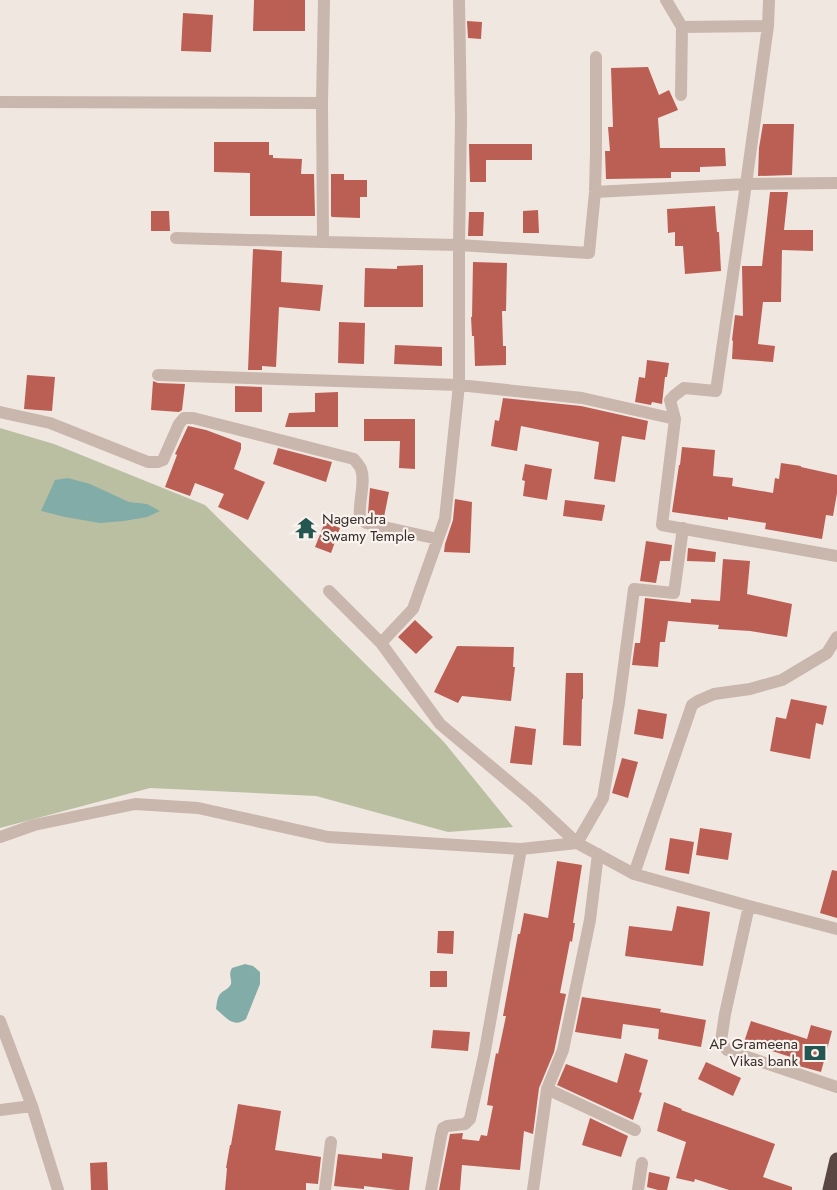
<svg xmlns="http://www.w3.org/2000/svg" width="837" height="1190" font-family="Jost,sans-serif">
<rect width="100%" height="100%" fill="#f1e7e1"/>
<path fill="#babfa2" d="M 0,428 L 54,444 L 205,505 L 444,742 L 513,827 L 448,832 L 316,796 L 150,788 L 0,828 Z"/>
<path fill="#82aca7" d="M 68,478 L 90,484 L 129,502 L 147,504 L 160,511 L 147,517 L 124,521 L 100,523 L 65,517 L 41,511 L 55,480 Z
M 245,964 L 253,966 L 260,972 L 260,984 L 246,1019 C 233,1029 225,1016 216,1009 C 217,1003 217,997 221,993 C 224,990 229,989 231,984 C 232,978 228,975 232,968 Z"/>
<path fill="#bb5f55" d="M 254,0 L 305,0 L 305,31 L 253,31 Z
M 183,13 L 213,15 L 211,52 L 181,51 Z
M 467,21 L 482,22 L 481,39 L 468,38 Z
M 648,67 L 659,95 L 669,90 L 678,110 L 658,118 L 660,148 L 725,148 L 726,166 L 700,167 L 700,172 L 671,172 L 671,178 L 606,179 L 605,151 L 610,151 L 608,127 L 613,127 L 611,68 Z
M 763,124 L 794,124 L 792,175 L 758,176 L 759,148 Z
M 214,142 L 269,142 L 269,155 L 273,155 L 273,158 L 302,159 L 301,174 L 314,174 L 315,216 L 250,216 L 250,173 L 214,172 Z
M 469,144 L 532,144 L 532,160 L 486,160 L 486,182 L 470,182 Z
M 331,174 L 344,174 L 344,180 L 367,180 L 367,197 L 360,197 L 360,218 L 332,217 L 331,216 Z
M 770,192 L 788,192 L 784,230 L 813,230 L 813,251 L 782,250 L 781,302 L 763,302 L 758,344 L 775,346 L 773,362 L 732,359 L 733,341 L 732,340 L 735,315 L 743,316 L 742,266 L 762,266 Z
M 715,206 L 717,232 L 719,232 L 721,271 L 685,274 L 683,246 L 675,246 L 675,232 L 668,233 L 667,209 Z
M 538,210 L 539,233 L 523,233 L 523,211 Z
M 151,211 L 169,211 L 170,231 L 151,231 Z
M 469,212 L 484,212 L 483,236 L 468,236 Z
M 253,249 L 282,251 L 281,282 L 323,285 L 320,311 L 279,307 L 276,367 L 262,366 L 262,370 L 248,370 Z
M 473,262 L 507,263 L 506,311 L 502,311 L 503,346 L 506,346 L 506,365 L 475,366 L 474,336 L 472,336 L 471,317 L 472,317 Z
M 423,265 L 423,307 L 364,307 L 365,268 L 397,269 L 397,266 Z
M 339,322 L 365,323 L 364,364 L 338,363 Z
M 395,345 L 442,347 L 442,366 L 394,364 Z
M 647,360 L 669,363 L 667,377 L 665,377 L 662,404 L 652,402 L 651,405 L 635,402 L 639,377 L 645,378 Z
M 27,375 L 55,377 L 52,411 L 24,409 Z
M 153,381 L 158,383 L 185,384 L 182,410 L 179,412 L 151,410 Z
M 235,386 L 262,387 L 262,412 L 235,412 Z
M 338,392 L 338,427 L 285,427 L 289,413 L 315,412 L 315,393 Z
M 503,398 L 581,406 L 648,421 L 645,440 L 622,436 L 615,482 L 594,479 L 599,442 L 521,426 L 517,451 L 491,446 L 495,420 L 499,421 Z
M 364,419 L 415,419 L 415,469 L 399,468 L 400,441 L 364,441 Z
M 188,426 L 206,430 L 241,443 L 241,449 L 234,469 L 265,482 L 248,520 L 218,507 L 224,494 L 195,483 L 190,496 L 165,487 L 177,455 L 175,454 Z
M 682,447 L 715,450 L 713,476 L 733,478 L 732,486 L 773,493 L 775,478 L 779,479 L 781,463 L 801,466 L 801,467 L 837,475 L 837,493 L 833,516 L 826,515 L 822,539 L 765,529 L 766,523 L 728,517 L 728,520 L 672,512 L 679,465 L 680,465 Z
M 278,448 L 332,462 L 326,482 L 273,464 Z
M 525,464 L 552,469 L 547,500 L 523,496 L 525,481 L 522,480 Z
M 370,488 L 389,492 L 384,517 L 368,513 Z
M 455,499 L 472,502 L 470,553 L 444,552 L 445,544 L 453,520 Z
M 565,500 L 605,505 L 602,521 L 563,516 Z
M 325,522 L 340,528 L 331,553 L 315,547 Z
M 646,541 L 672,545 L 670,561 L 660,561 L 656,583 L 640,581 Z
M 688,548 L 716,552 L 715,562 L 687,561 Z
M 723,559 L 750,561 L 747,594 L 792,604 L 787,637 L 750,631 L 718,629 L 719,625 L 668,621 L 665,642 L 660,642 L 658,667 L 632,665 L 635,643 L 640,643 L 645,598 L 691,603 L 691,599 L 720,601 Z
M 415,620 L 433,637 L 416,654 L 398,637 Z
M 457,646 L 514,647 L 513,667 L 515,667 L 511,701 L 462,696 L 458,703 L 434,692 Z
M 566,673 L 583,673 L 583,699 L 582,699 L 581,746 L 563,745 Z
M 791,699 L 827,706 L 823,725 L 816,723 L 810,759 L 770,751 L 776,717 L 786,719 Z
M 638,709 L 667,714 L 663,739 L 634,734 Z
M 515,726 L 536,729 L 532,765 L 510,763 Z
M 622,758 L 638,762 L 628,798 L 612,793 Z
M 700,828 L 732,833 L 728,860 L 696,855 Z
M 670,838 L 694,842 L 689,874 L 665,870 Z
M 557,861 L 582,865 L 573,923 L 575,923 L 572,942 L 570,941 L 560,993 L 566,994 L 554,1052 L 539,1088 L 533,1134 L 524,1131 L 520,1170 L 462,1165 L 460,1190 L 439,1190 L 450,1134 L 463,1133 L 462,1139 L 479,1141 L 481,1135 L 487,1136 L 493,1106 L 487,1105 L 490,1086 L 496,1053 L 498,1054 L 506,1016 L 503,1016 L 518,934 L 520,934 L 524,913 L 548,918 Z
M 832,870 L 837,871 L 837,918 L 820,913 Z
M 677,906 L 710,912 L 703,966 L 625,956 L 629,926 L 672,931 Z
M 438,931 L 454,931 L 453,954 L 437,953 Z
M 430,971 L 447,971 L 447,987 L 430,987 Z
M 582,997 L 661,1009 L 660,1012 L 706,1020 L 701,1047 L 658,1039 L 659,1029 L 623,1024 L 621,1039 L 575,1032 Z
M 751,1021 L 807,1039 L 811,1025 L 832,1031 L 821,1072 L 799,1066 L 800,1060 L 744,1042 Z
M 433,1030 L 470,1032 L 468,1051 L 431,1048 Z
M 625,1053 L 648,1060 L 639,1092 L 642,1093 L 633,1120 L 557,1085 L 566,1064 L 617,1083 Z
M 706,1062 L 741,1078 L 733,1096 L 698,1079 Z
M 664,1102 L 682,1109 L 681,1110 L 775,1144 L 763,1177 L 792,1187 L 792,1190 L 729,1190 L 695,1179 L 694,1182 L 676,1178 L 686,1142 L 657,1131 Z
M 238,1104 L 281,1111 L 275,1150 L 321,1157 L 318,1184 L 306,1183 L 306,1190 L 225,1190 L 227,1168 L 226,1168 L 230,1145 L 231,1145 Z
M 590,1118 L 628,1136 L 621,1157 L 582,1145 Z
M 382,1153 L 413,1157 L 409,1190 L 396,1190 L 364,1186 L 364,1189 L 334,1186 L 338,1154 L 382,1159 Z
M 107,1162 L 108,1190 L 91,1190 L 90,1163 Z
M 649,1172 L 670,1177 L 667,1190 L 658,1190 L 647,1187 Z"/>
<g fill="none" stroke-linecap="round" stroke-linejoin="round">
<path stroke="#c9b6ad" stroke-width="12" d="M 324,0 L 322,103 L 323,242 L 459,245 L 461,119 L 459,0
M 666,0 L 682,27 L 681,95
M 682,27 L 768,26
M 0,102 L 322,103
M 595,192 L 746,184 L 837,183
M 176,238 L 323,242
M 158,375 L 459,385 L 582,398 L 675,419 L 662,525 L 837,556
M 0,412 L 50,423 L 148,462 L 158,462 L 163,460 L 179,424 L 184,418 L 193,418 L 354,459 C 356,462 360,466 361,469 C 366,482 358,503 360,518 L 366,523 L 438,539
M 675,419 L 670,400 L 675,395 L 684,388 L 716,391 L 746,184 L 768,26 L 769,0
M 329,591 L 381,643 L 440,724 L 532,801 L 577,843 L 603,798 L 619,703 L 634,589 L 674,593 L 683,528
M 381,643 L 413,609 L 445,519 L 459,385 L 459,245 L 589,253 L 595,192 L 596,153 L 596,57
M 0,837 L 34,825 L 135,804 L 198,808 L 328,837 L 521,849 L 577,843 L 634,874 L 749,906 L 837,929
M 634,874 L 692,705 L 698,701 L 714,694 L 750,689 L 782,680 L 827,653 L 837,637
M 749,906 L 725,1014 L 721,1041 L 727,1050 L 732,1052 L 837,1087
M 0,1021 L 32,1106 L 58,1190
M 547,1089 L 635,1130
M 0,1110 L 32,1106
M 325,1190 L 331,1142
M 431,1190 L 441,1136 L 443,1128 L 447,1126 L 465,1124 L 470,1119 L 484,1056 L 521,849
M 533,1190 L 547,1089 L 563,1050 L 590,920 L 598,854
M 638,1190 L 642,1163"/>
<path stroke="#584743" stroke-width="15" d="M 830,1190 L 837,1160"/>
</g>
<defs>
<g id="temple-bare" transform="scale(1.725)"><path d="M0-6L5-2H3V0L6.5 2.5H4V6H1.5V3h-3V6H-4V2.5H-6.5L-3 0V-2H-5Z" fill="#245652" stroke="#f9f2ed" stroke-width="2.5" paint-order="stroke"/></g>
<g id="bank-bare" transform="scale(1.725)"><path d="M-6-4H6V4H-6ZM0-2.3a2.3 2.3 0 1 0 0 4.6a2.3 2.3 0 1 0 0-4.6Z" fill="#245652" stroke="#f9f2ed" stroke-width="2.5" paint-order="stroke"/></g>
</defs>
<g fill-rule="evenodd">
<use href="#temple-bare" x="306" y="528"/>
<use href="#bank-bare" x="815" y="1053"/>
</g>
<g text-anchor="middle" stroke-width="4.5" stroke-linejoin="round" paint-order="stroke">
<g font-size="15" fill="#382d2b" stroke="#f9f2ed" text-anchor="start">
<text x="322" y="524">Nagendra<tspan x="322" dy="17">Swamy Temple</tspan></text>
<text x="798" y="1049" text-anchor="end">AP Grameena<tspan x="798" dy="17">Vikas bank</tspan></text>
</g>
</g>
</svg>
